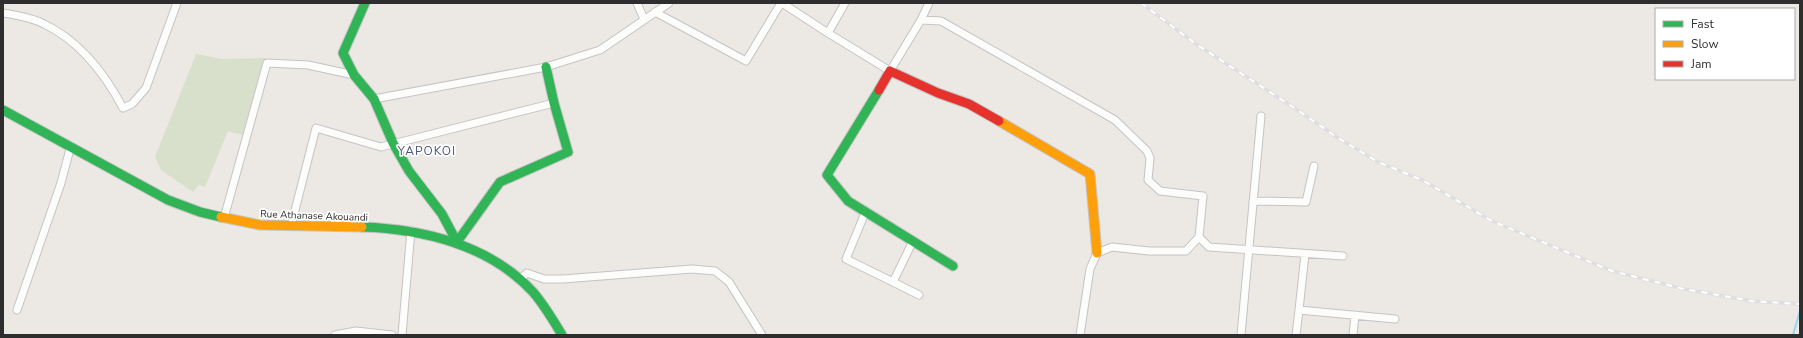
<svg xmlns="http://www.w3.org/2000/svg" width="1803" height="338" font-family="'Nunito Sans',sans-serif">
<rect width="100%" height="100%" fill="#ece8e4"/>
<path fill="#d8e0cc" d="M 196,54 L 222,59 L 265,58 L 242,135 L 228,131 L 205,187 L 199,185 L 193,192 L 161,170 L 155,157 Z"/>
<g fill="none" stroke-linecap="round" stroke-linejoin="round">
<path stroke="#99d6ec" stroke-width="2" d="M 1793,335 L 1800,311"/>
<g stroke="#c5c4c5" stroke-width="9">
<path id="street" d="M 637,3 L 644,19
M 782,3 L 828,33
M 845,3 L 828,33 L 890,71 L 921,20 L 929,3
M 655,12 L 746,61 L 781,3
M 3,13 C 16,15 33,18 44,24 C 80,41 105,74 123,108 L 132,104 L 146,88 L 177,3
M 921,20 L 941,21 L 1115,120 L 1147,151 L 1150,158 L 1148,180 L 1160,191 L 1203,196 L 1199,237 L 1209,247 L 1343,256
M 374,99 L 546,67 L 600,50 L 669,3
M 1253,201 L 1306,202 L 1314,166
M 865,213 L 846,259 L 893,282
M 224,218 L 267,63 L 308,65 L 354,75
M 291,226 L 316,128 L 381,147 L 554,103
M 913,241 L 893,282 L 919,295
M 1305,254 L 1299,310 L 1395,319
M 520,279 L 527,273 L 544,279 L 563,279 L 692,269 L 715,271 L 729,282 L 762,335
M 17,310 L 61,183 L 70,149
M 335,335 L 356,331 L 392,335
M 402,335 L 411,230
M 1080,335 L 1090,269 L 1097,253 L 1112,247 L 1149,251 L 1186,251 L 1199,237
M 1241,335 L 1261,116
M 1296,335 L 1299,310
M 1353,335 L 1355,315"/>
</g>
<g stroke="#c5c4c5" stroke-width="11">
<path id="fast" d="M 365,3 L 343,53 L 354,75 L 374,99 L 393,143 L 409,171 L 442,214 L 457,242 L 500,182 L 568,152 L 554,103 L 546,67
M 879,90 L 827,175 L 848,201 L 953,266
M 3,110 L 168,200 L 200,212 L 221,217
M 362,227 C 423,229 490,245 533,292 C 545,306 553,320 562,335"/>
</g>
<g stroke="#c5c4c5" stroke-width="11">
<path id="slow" d="M 999,121 L 1090,174 L 1097,253
M 221,217 L 260,225 L 362,227"/>
</g>
<g stroke="#c5c4c5" stroke-width="11">
<path id="jam" d="M 879,90 L 890,71 L 938,93 L 969,104 L 999,121"/>
</g>
<use href="#street" stroke="#fcfcfb" stroke-width="7"/>
<use href="#fast" stroke="#30b455" stroke-width="9"/>
<use href="#slow" stroke="#ff9f0a" stroke-width="9"/>
<use href="#jam" stroke="#e5322d" stroke-width="9"/>
<g stroke="#dfdfe1" stroke-width="3.5">
<path id="rail" d="M 1141,3 L 1196,44 L 1299,111 L 1335,136 L 1378,162 L 1422,180 L 1492,221 L 1612,271 L 1684,289 L 1752,301 L 1800,304"/>
</g>
<use href="#rail" stroke="#fff" stroke-width="2" stroke-dasharray="6" stroke-linecap="butt"/>
</g>
<g text-anchor="middle" stroke-width="3.5" stroke-linejoin="round" paint-order="stroke">
<g font-size="10" fill="#2e2e2e" stroke="#fff">
<text transform="translate(314 215) rotate(2)" y="4">Rue Athanase Akouandi</text>
</g>
<g font-size="12" letter-spacing="1" fill="#4d5680" stroke="#fff">
<text x="427" y="155">YAPOKOI</text>
</g>
</g>
<rect width="1803" height="338" fill="none" stroke="#2e2e2e" stroke-width="8"/>
<rect x="1655" y="8" width="140" height="72" fill="#ffffff" stroke="#ababab"/>
<rect x="1663" y="21" width="20" height="6" fill="#30b455" stroke="#ababab"/>
<text x="1691" y="28" font-size="12" fill="#2e2e2e">Fast</text>
<rect x="1663" y="41" width="20" height="6" fill="#ff9f0a" stroke="#ababab"/>
<text x="1691" y="48" font-size="12" fill="#2e2e2e">Slow</text>
<rect x="1663" y="61" width="20" height="6" fill="#e5322d" stroke="#ababab"/>
<text x="1691" y="68" font-size="12" fill="#2e2e2e">Jam</text>
</svg>
